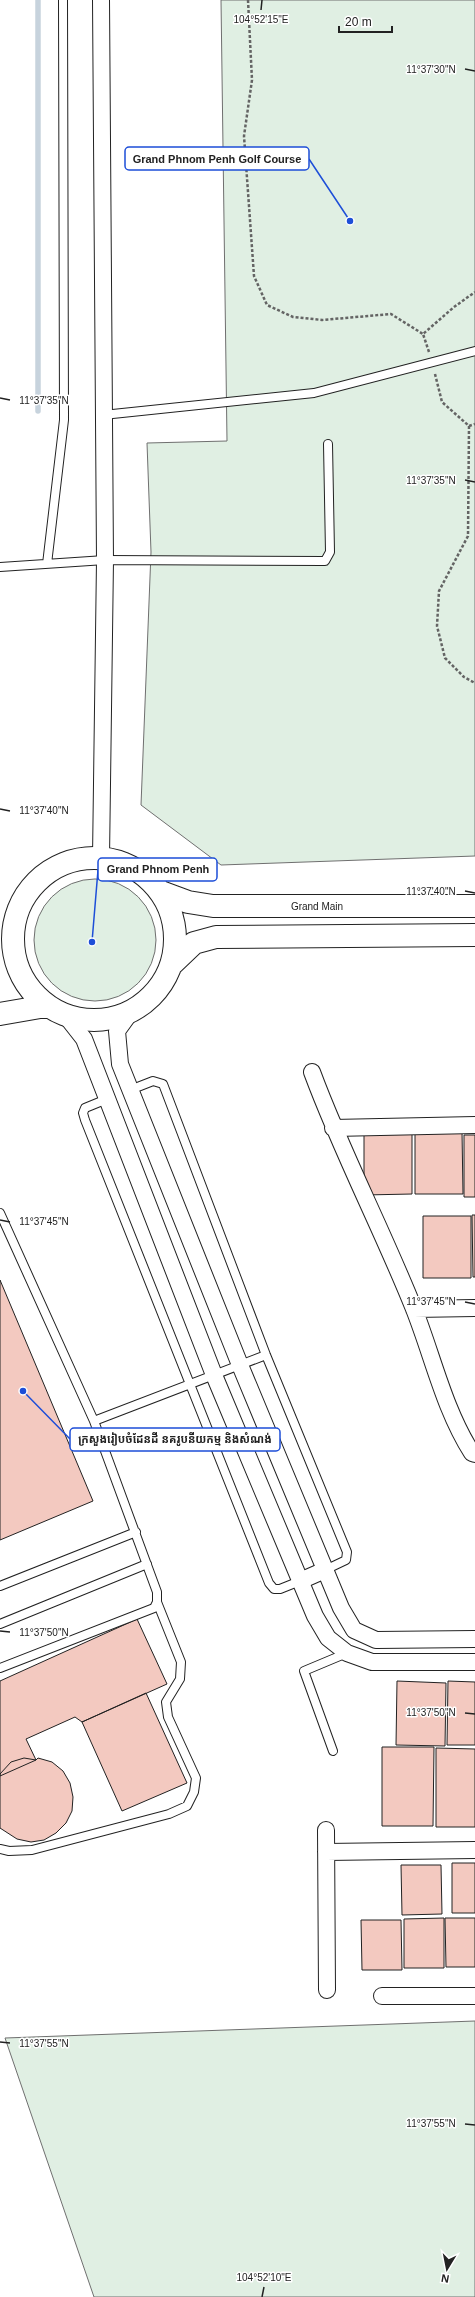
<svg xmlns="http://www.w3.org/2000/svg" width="475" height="2297" font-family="Helvetica,'Noto Sans Khmer',sans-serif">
<rect width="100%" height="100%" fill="#fff"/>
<path fill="#e0efe3" stroke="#6f6f6f" d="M 221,0 L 475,0 L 475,856 L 221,865 L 141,805 L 151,552 L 147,443 L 227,441 Z
M34 940a61 61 0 1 1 122 0a61 61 0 1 1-122 0Z
M 475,2021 L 475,2297 L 94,2297 L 5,2038 Z"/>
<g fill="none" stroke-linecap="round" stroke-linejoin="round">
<path stroke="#c7d3dd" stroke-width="5.5" d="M 38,411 L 38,0"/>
</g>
<path fill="#f3c9c0" stroke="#222" d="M 415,1132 L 462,1132 L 463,1194 L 415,1194 Z
M 364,1133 L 412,1133 L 412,1194 L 364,1195 Z
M 464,1135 L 475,1135 L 475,1197 L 464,1197 Z
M 472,1215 L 475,1215 L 475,1277 L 473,1277 Z
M 423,1216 L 471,1216 L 471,1278 L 423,1278 Z
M 0,1280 L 93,1501 L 0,1540 Z
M 137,1619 L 167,1684 L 82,1722 L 75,1717 L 26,1739 L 36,1760 L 0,1776 L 0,1681 Z
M 397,1681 L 446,1683 L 445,1746 L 396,1745 Z
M 448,1681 L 475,1682 L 475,1745 L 447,1745 Z
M 146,1693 L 187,1783 L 122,1811 L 82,1722 Z
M 382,1747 L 434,1747 L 433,1826 L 382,1826 Z
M 436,1748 L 475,1749 L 475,1827 L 436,1827 Z
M 24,1758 L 36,1760 L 38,1758 L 52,1762 L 63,1771 L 70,1783 L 73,1797 L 72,1811 L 66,1823 L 56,1833 L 44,1840 L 31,1842 L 17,1839 L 0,1828 L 0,1774 L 11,1762 Z
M 452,1863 L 475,1863 L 475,1913 L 452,1913 Z
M 401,1865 L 441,1865 L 442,1914 L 402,1915 Z
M 444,1918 L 444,1968 L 404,1968 L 404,1919 Z
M 445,1918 L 475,1918 L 475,1967 L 446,1967 Z
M 361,1920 L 401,1920 L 402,1970 L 362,1970 Z"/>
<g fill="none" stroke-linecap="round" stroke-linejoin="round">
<g stroke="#222" stroke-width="10">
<path id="lane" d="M 103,415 L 314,393 L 475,351
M 47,564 L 64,420 L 63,0
M 0,567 L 105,560 L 325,561 L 330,552 L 328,444
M 130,1090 L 153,1081 L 163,1084 L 266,1355 L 347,1552 L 346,1560 L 325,1570
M 107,1099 L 85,1108 L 83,1113 L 85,1120 L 269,1583 L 274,1589 L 280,1589 L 300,1581
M 0,1213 L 94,1421 L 157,1592 L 157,1602 L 154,1608 L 0,1668
M 94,1421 L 266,1355
M 0,1586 L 136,1532
M 0,1624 L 147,1564
M 333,1751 L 304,1671 L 347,1653
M 0,1849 L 9,1851 L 32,1850 L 169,1814 L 187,1806 L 194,1792 L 196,1778 L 168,1717 L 166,1702 L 180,1679 L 181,1662 L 157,1602"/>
</g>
<g stroke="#222" stroke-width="18">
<path id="street" d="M 101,858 L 105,560 L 101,0
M 130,1013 L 117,1031 L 120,1064 L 240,1365 L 341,1608 L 354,1630 L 376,1640 L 475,1639
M 66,1016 L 84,1039 L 214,1375 L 315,1616 L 328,1638 L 347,1653 L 372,1662 L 475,1662
M 312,1072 C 342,1153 382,1229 414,1309 C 433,1357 444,1409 472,1453 L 475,1454
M 333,1128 L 475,1125
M 414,1309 L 475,1308
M 300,1581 L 325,1570
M 326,1830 L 327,1990
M 326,1852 L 475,1850
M 382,1996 L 475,1996"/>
</g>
<g stroke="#222" stroke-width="24">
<path id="secondary" d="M13 939a81 81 0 1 1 162 0a81 81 0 1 1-162 0Z
M 161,892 L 188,902 L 213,906 L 475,906
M 173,963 L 194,943 L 216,937 L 475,935
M 0,1014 L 46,1006"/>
</g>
<path stroke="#646464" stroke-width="2.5" stroke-dasharray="3 2" stroke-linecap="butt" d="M 248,0 L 252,80 L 244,136 L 254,276 L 267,305 L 293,317 L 322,320 L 391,314 L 423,334
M 429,352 L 423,334 L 454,307 L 475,292
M 435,374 L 442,402 L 469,426
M 469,426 L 468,536 L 439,591 L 437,626 L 445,658 L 464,677 L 475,683
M 469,426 L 475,424"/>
<use href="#lane" stroke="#fff" stroke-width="8"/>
<use href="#street" stroke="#fff" stroke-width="16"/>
<use href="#secondary" stroke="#fff" stroke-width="22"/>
</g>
<path fill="none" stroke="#222" stroke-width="1.5" d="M 261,10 L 262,0M 465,69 L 475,71M 0,398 L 10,400M 465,480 L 475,482M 0,809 L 10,811M 465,891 L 475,893M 0,1220 L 10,1222M 465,1302 L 475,1304M 0,1631 L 10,1632M 465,1713 L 475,1714M 0,2042 L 10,2043M 465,2124 L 475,2125M 262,2297 L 264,2287"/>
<g text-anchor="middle" stroke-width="3" stroke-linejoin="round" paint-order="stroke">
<g font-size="10" fill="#222" stroke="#fff">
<text x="317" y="910">Grand Main</text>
</g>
</g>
<g font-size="10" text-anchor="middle" fill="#222" stroke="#fff" stroke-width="3" stroke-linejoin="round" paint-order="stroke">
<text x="261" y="23">104°52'15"E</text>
<text x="431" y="73">11°37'30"N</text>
<text x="44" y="404">11°37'35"N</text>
<text x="431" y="484">11°37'35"N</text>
<text x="44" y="814">11°37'40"N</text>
<text x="431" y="895">11°37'40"N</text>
<text x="44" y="1225">11°37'45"N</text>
<text x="431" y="1305">11°37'45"N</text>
<text x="44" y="1636">11°37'50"N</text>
<text x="431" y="1716">11°37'50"N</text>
<text x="44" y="2047">11°37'55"N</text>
<text x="431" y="2127">11°37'55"N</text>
<text x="264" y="2281">104°52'10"E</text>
</g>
<path fill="none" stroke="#1d4ed8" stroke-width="1.5" d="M350 221L309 159M92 942L98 870M23 1391L70 1439"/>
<g fill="#1d4ed8" stroke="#fff" stroke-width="1.5">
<circle cx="350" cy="221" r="4"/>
<circle cx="92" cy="942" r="4"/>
<circle cx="23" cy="1391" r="4"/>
</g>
<g fill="#fff" stroke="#1d4ed8" stroke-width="1.5">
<rect x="125" y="147" width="184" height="23" rx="4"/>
<rect x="98" y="858" width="119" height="23" rx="4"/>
<rect x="70" y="1428" width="210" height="23" rx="4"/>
</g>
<g font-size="11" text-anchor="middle" font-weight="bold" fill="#222">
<text x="217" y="163">Grand Phnom Penh Golf Course</text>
<text x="158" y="873">Grand Phnom Penh</text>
<text x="175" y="1443">ក្រសួងរៀបចំដែនដី នគរូបនីយកម្ម និងសំណង់</text>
</g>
<g transform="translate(447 2269) rotate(190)" stroke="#ffffff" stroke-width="3" paint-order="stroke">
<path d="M0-3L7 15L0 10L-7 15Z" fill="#222222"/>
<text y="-6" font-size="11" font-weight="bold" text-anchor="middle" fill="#222222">N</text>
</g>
<path d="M339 26v6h53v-6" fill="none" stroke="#222222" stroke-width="2"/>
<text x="345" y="26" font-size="12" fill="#222222" stroke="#ffffff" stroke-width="3" paint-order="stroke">20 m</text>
</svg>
